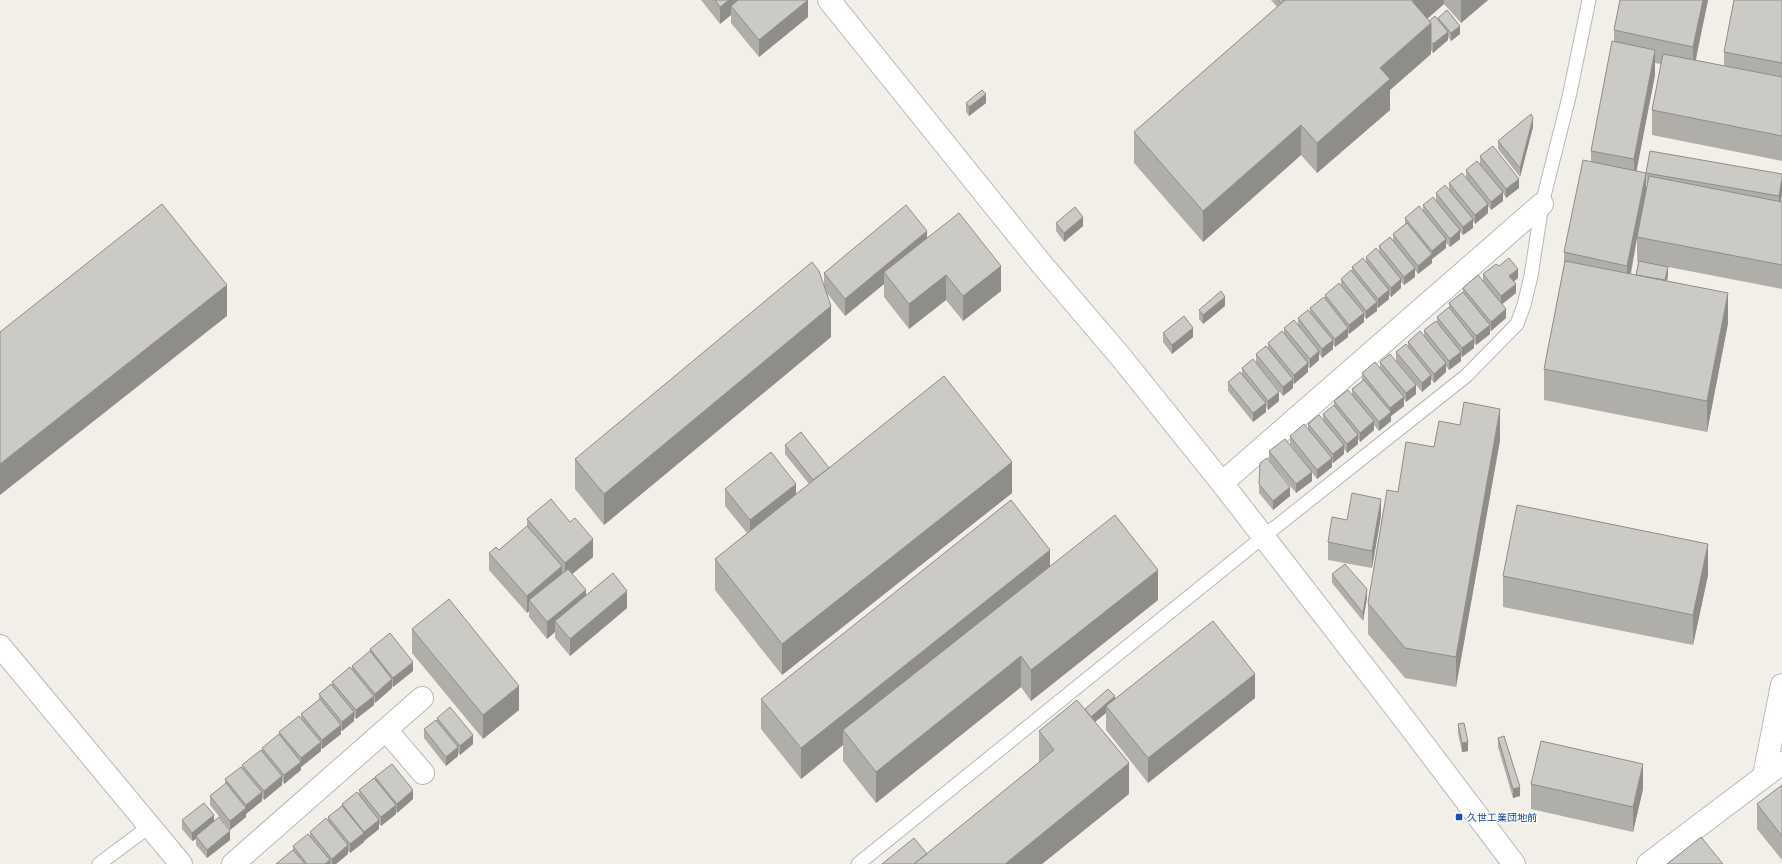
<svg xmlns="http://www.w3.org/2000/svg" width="1782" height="864" font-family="'Nunito Sans','Noto Sans JP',sans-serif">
<rect width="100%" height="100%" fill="#f1efe8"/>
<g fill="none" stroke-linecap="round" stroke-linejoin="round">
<g stroke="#b5b8bc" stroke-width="15">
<path id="lane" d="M 99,864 L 150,826
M 858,864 L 1263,537 L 1466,376 L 1517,324 L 1524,305 L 1531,276 L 1542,204 L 1569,97 L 1589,0"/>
</g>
<g stroke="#b5b8bc" stroke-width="24">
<path id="street" d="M 829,0 L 1039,261 L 1120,356 L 1222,483 L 1402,716 L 1514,864
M 1222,483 L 1542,204
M 0,646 L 181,864
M 386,730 L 423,773
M 233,864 L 422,698"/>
</g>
<g stroke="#b6babf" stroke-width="24">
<path id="secondary" d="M 1764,776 L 1782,685
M 1648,864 L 1782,763"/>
</g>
<use href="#lane" stroke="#fff" stroke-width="13"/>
<use href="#street" stroke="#fff" stroke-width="22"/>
<use href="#secondary" stroke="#fff" stroke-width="22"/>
</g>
<path fill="#afaea9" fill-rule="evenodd" d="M 701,0 L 808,0 L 808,17 L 759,57 L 731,23 L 731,15 L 720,24 Z
M 1271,0 L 1488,0 L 1461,23 L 1444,4 L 1427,19 L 1429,21 L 1438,21 L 1438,18 L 1460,34 L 1451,41 L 1448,37 L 1448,40 L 1433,53 L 1431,50 L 1431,54 L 1390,90 L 1390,110 L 1317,173 L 1301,155 L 1203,242 L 1134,163 L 1134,132 L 1277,7 Z
M 1620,0 L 1708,0 L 1696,60 L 1724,66 L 1724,52 L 1782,0 L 1782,161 L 1652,135 L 1652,110 L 1661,64 L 1655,63 L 1655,75 L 1636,171 L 1646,193 L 1647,190 L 1646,173 L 1782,174 L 1781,202 L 1782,202 L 1782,289 L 1668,267 L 1668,275 L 1667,281 L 1728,323 L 1707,432 L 1544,400 L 1544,369 L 1564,265 L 1564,252 L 1591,162 L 1591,151 L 1614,42 L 1614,30 ZM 1637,239 L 1637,261 L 1638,262 L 1636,275 L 1631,274 Z
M 966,103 L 986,103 L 969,116 L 966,112 Z
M 1533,127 L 1520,177 L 1498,149 L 1498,141 Z
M 1480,156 L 1519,188 L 1506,198 L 1503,193 L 1503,201 L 1491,210 L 1488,206 L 1488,213 L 1475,224 L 1473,221 L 1473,228 L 1463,235 L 1460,232 L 1460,239 L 1450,247 L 1446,243 L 1446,248 L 1432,259 L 1432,263 L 1418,274 L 1415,270 L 1415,277 L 1404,285 L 1401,282 L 1401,288 L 1391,297 L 1389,295 L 1389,299 L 1378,308 L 1377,307 L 1377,311 L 1366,319 L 1364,316 L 1364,322 L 1349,334 L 1348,333 L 1348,337 L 1335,347 L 1333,345 L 1333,349 L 1322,358 L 1319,354 L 1319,360 L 1310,368 L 1308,367 L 1308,372 L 1294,384 L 1293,383 L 1293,388 L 1283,396 L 1256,363 L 1256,354 L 1268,347 L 1268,343 L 1284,333 L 1284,328 L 1298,324 L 1298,318 L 1310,312 L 1310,308 L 1325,299 L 1325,295 L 1341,285 L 1341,279 L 1352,271 L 1352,267 L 1366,261 L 1366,257 L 1379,252 L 1379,246 L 1393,241 L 1393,234 L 1405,224 L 1405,218 L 1423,210 L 1423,205 L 1436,201 L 1436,193 L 1449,190 L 1449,183 L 1466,177 L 1466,170 L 1480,164 Z
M 1056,223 L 1083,226 L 1064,242 L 1056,231 Z
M 927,238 L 1001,291 L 963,321 L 946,300 L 909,329 L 884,297 L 884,284 L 845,316 L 827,293 L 831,337 L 604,525 L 575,489 L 575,459 L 824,286 L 824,273 Z
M 1499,266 L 1518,278 L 1514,281 L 1516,293 L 1502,304 L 1506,318 L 1491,331 L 1490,330 L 1490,334 L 1476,345 L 1474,343 L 1474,348 L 1462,357 L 1461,356 L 1461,361 L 1449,370 L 1446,366 L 1446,372 L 1434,383 L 1431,379 L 1431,384 L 1422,392 L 1396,361 L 1396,352 L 1408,347 L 1408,342 L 1424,336 L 1424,330 L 1437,322 L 1437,317 L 1449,307 L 1449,303 L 1463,292 L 1463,288 L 1483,281 L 1483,274 Z
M 1225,306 L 1203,324 L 1199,319 L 1199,310 Z
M 1163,333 L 1193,337 L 1172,354 L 1163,342 Z
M 1380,362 L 1416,394 L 1406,402 L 1404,399 L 1404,406 L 1391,416 L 1391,421 L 1379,431 L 1374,425 L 1374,430 L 1360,442 L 1358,439 L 1358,444 L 1347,453 L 1344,449 L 1344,454 L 1333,463 L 1332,462 L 1332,467 L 1317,479 L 1290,444 L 1290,436 L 1308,429 L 1308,424 L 1323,419 L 1323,414 L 1334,406 L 1334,401 L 1352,394 L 1352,389 L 1362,381 L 1362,373 L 1380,369 Z
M 1242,368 L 1279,401 L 1268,410 L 1266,406 L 1266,412 L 1253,422 L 1228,391 L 1228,382 L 1242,373 Z
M 1500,440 L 1456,687 L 1405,678 L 1368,634 L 1368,603 L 1398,492 L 1434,447 Z
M 785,445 L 829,468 L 1012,493 L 782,675 L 715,590 L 715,559 L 747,533 L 725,506 L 725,489 L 796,494 L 809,484 L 785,454 Z
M 1269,451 L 1312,481 L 1296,493 L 1269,460 Z
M 1259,484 L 1290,496 L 1273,510 L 1259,493 Z
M 1381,516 L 1372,568 L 1328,560 L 1328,542 L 1347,520 Z
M 527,519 L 593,557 L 572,574 L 586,595 L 627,608 L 570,656 L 555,638 L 555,632 L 547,639 L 529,617 L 529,611 L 527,613 L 489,570 L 489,553 L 499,550 L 527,527 Z
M 1050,566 L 1158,600 L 1031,701 L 1021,687 L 876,803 L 843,761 L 843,745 L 801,779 L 761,729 L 761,699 Z
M 1332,574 L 1367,598 L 1363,621 L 1332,583 Z
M 1708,575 L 1693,645 L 1503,607 L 1503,576 Z
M 412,629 L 519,710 L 483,739 L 412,653 Z
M 370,649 L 413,671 L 393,687 L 392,686 L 392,688 L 375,703 L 374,701 L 374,705 L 356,719 L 354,717 L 354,721 L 342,731 L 341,730 L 341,734 L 322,749 L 321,748 L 321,751 L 301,767 L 301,770 L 284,784 L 282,781 L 282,785 L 264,800 L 262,798 L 262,801 L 246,813 L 246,817 L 230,830 L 210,805 L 210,796 L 225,784 L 225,779 L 242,768 L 242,765 L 262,751 L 262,748 L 279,735 L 279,732 L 301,718 L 301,714 L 319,700 L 319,694 L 332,686 L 332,682 L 352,670 L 352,666 L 370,652 Z
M 1255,698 L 1148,783 L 1106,730 L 1106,713 L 1095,722 L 1129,794 L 1042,864 L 882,864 L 927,854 L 1039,762 L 1039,731 L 1085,709 L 1115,699 Z
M 437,718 L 473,744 L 460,755 L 458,753 L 458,756 L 446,766 L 424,738 L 424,729 L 437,721 Z
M 1458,724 L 1468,751 L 1462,752 L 1458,733 Z
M 1498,738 L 1520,796 L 1513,798 L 1498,747 Z
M 375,777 L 413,799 L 397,813 L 396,811 L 396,814 L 381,826 L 379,824 L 379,829 L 364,841 L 364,839 L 364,842 L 350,853 L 348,851 L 348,854 L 336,864 L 276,864 L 293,850 L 293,846 L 310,836 L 310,832 L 328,820 L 328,817 L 342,806 L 342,804 L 359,794 L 359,790 L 375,779 Z
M 1531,784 L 1643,789 L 1633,832 L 1531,809 Z
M 1782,785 L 1782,860 L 1757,829 L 1757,804 Z
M 182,820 L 214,821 L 230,840 L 207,858 L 196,845 L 196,839 L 192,841 L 182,829 Z"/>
<path fill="#8f8d8a" d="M 729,0 L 750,0 L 731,6 L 731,15 L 720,24 L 720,7 Z
M 808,0 L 808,17 L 759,57 L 759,40 Z
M 1414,0 L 1444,0 L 1444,4 L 1412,32 L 1412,1 Z
M 1461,0 L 1488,0 L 1461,23 Z
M 1703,0 L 1708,0 L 1693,71 L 1693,47 Z
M 1431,23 L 1431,54 L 1390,90 L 1390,110 L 1317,173 L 1317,143 L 1380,68 Z
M 1460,26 L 1460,34 L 1451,41 L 1451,33 Z
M 1448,32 L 1448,40 L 1433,53 L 1433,44 Z
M 1655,50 L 1655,75 L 1634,184 L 1634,159 Z
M 986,94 L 986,103 L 969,116 L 969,107 Z
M 1533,118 L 1533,127 L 1520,177 L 1520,168 Z
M 1301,125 L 1301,155 L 1203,242 L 1203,211 Z
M 1646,173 L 1646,198 L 1637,237 L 1627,291 L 1627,266 Z
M 1782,178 L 1782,195 L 1779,213 L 1779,196 Z
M 1519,179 L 1519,188 L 1506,198 L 1506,189 Z
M 1503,192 L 1503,201 L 1491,210 L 1491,202 Z
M 1488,204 L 1488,213 L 1475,224 L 1475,215 Z
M 1083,217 L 1083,226 L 1064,242 L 1064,233 Z
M 1473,219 L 1473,228 L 1463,235 L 1463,227 Z
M 1460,230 L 1460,239 L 1450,247 L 1450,239 Z
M 927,231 L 927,248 L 884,272 L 884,284 L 845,316 L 845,299 Z
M 1446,239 L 1446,248 L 1432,259 L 1432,263 L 1418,274 L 1418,266 L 1432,254 L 1432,251 Z
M 1001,266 L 1001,291 L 963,321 L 963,296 Z
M 1668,267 L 1668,275 L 1663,303 L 1663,294 Z
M 1415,268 L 1415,277 L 1404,285 L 1404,277 Z
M 1518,269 L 1518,278 L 1509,285 L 1509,276 Z
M 946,275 L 946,300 L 909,329 L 909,304 Z
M 1401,279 L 1401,288 L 1391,297 L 1391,288 Z
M 1516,284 L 1516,293 L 1501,305 L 1501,296 Z
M 227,285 L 227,316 L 0,495 L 0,464 Z
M 1389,290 L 1389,299 L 1378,308 L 1378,299 Z
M 1728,293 L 1728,323 L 1707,432 L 1707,401 Z
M 1225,297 L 1225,306 L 1203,324 L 1203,315 Z
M 1377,302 L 1377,311 L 1366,319 L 1366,311 Z
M 831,306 L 831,337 L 604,525 L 604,494 Z
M 1506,309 L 1506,318 L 1491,331 L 1491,322 Z
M 1364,313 L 1364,322 L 1349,334 L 1349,325 Z
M 1490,325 L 1490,334 L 1476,345 L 1476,336 Z
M 1193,328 L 1193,337 L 1172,354 L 1172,345 Z
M 1348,328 L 1348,337 L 1335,347 L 1335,339 Z
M 1474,339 L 1474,348 L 1462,357 L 1462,348 Z
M 1333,340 L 1333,349 L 1322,358 L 1322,349 Z
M 1319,351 L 1319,360 L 1310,368 L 1310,359 Z
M 1461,352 L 1461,361 L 1449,370 L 1449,361 Z
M 1308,363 L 1308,372 L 1294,384 L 1294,375 Z
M 1446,363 L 1446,372 L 1434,383 L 1434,374 Z
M 1431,375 L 1431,384 L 1422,392 L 1422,383 Z
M 1293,379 L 1293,388 L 1283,396 L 1283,387 Z
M 1416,385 L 1416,394 L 1406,402 L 1406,393 Z
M 1279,392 L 1279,401 L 1268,410 L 1268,401 Z
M 1404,397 L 1404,406 L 1391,416 L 1391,421 L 1379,431 L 1379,422 L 1390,412 L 1390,408 Z
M 1266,403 L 1266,412 L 1253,422 L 1253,413 Z
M 1500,409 L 1500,440 L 1456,687 L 1456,657 Z
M 1374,421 L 1374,430 L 1360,442 L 1360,433 Z
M 1358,435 L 1358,444 L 1347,453 L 1347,444 Z
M 1344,445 L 1344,454 L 1333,463 L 1333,454 Z
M 1332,458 L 1332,467 L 1317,479 L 1317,470 Z
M 1012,462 L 1012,493 L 782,675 L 782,644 Z
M 1312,472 L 1312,481 L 1296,493 L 1296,484 Z
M 796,484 L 796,501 L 750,537 L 750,520 Z
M 1290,487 L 1290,496 L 1273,510 L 1273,501 Z
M 1381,499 L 1381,516 L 1372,568 L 1372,551 Z
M 593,539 L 593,557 L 565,580 L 565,563 Z
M 1708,544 L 1708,575 L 1693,645 L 1693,615 Z
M 1050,550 L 1050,581 L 843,730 L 843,745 L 801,779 L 801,748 Z
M 562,566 L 562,583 L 529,600 L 529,611 L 527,613 L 527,596 Z
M 1158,570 L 1158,600 L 1031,701 L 1031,670 Z
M 1367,589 L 1367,598 L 1363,621 L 1363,613 Z
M 586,590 L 586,607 L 555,621 L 555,632 L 547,639 L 547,622 Z
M 627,591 L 627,608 L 570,656 L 570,639 Z
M 1021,656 L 1021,687 L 876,803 L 876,772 Z
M 413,662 L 413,671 L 393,687 L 393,678 Z
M 1255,674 L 1255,698 L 1148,783 L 1148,758 Z
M 392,679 L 392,688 L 375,703 L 375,694 Z
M 519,686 L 519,710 L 483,739 L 483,715 Z
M 374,696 L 374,705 L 356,719 L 356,710 Z
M 1115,696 L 1115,705 L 1106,706 L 1106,713 L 1090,726 L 1090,717 Z
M 354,712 L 354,721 L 342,731 L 342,722 Z
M 341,725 L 341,734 L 322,749 L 322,740 Z
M 473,735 L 473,744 L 460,755 L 460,746 Z
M 321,742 L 321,751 L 301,767 L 301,770 L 284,784 L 284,775 L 301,762 L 301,758 Z
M 1468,742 L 1468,751 L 1462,752 L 1462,743 Z
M 458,747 L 458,756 L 446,766 L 446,757 Z
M 1129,763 L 1129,794 L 1042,864 L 1005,864 Z
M 1643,764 L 1643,789 L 1633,832 L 1633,807 Z
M 282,776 L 282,785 L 264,800 L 264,791 Z
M 1520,787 L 1520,796 L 1513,798 L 1513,789 Z
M 413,790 L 413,799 L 397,813 L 397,804 Z
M 262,792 L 262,801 L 246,814 L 246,805 Z
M 396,805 L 396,814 L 381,826 L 381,817 Z
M 246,808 L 246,817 L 230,830 L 230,821 Z
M 214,815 L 214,824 L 196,836 L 196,839 L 192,841 L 192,833 Z
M 379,820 L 379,829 L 364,841 L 364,832 Z
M 230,831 L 230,840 L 207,858 L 207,850 Z
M 364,833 L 364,842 L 350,853 L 350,844 Z
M 348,845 L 348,854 L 336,864 L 332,864 L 332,859 Z
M 330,860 L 330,864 L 325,864 Z"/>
<path fill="#cccac5" stroke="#8f8d8a" d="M 715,0 L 729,0 L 720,7 Z
M 738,0 L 808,0 L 759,40 L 731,6 Z
M 1278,0 L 1285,0 L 1281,3 Z
M 1285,0 L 1414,0 L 1412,1 L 1431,23 L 1380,68 L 1390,79 L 1317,143 L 1301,125 L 1203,211 L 1134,132 Z
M 1620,0 L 1703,0 L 1693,47 L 1614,30 Z
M 1734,0 L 1782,0 L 1782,63 L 1724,52 Z
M 1447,10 L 1460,26 L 1451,33 L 1438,18 Z
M 1435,16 L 1448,32 L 1433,44 L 1431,42 L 1431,23 L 1429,21 Z
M 1612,41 L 1655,50 L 1634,159 L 1591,151 Z
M 1663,54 L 1782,77 L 1782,136 L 1652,110 Z
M 982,90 L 986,94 L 969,107 L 966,103 Z
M 1531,114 L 1533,118 L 1520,168 L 1498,141 Z
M 1493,146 L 1519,179 L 1506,189 L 1480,156 Z
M 1650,151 L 1782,174 L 1782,178 L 1779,196 L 1646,173 Z
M 1583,160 L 1646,173 L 1627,266 L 1564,252 Z
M 1477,161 L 1503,192 L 1491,202 L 1466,170 Z
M 1462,173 L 1488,204 L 1475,215 L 1449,183 Z
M 1649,176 L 1782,202 L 1782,265 L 1637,237 Z
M 1445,185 L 1473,219 L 1463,227 L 1436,193 Z
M 1433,197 L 1460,230 L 1450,239 L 1423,205 Z
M 162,204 L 227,285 L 0,464 L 0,332 Z
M 906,205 L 927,231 L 845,299 L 824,273 Z
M 1419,206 L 1446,239 L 1432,251 L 1405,218 Z
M 1075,207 L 1083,217 L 1064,233 L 1056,223 Z
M 959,213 L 1001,266 L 963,296 L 946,275 L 909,304 L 884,272 Z
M 1407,223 L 1432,254 L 1418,266 L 1393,234 Z
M 1390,237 L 1415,268 L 1404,277 L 1379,246 Z
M 1376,248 L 1401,279 L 1391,288 L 1366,257 Z
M 1363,258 L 1389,290 L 1378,299 L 1352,267 Z
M 1509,258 L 1518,269 L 1509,276 L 1516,284 L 1501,296 L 1483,274 L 1496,264 L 1499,266 Z
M 1565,261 L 1728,293 L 1707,401 L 1544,369 Z
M 1639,261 L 1668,267 L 1665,280 L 1636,275 Z
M 812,262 L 819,271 L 831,306 L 604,494 L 575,459 Z
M 1351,270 L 1377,302 L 1366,311 L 1341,279 Z
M 1478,275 L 1506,309 L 1491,322 L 1463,288 Z
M 1339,283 L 1364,313 L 1349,325 L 1325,295 Z
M 1221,291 L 1225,297 L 1203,315 L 1199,310 Z
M 1463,292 L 1490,325 L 1476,336 L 1449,303 Z
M 1324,297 L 1348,328 L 1335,339 L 1310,308 Z
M 1449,307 L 1474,339 L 1462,348 L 1437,317 Z
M 1308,310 L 1333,340 L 1322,349 L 1298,318 Z
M 1184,316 L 1193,328 L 1172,345 L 1163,333 Z
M 1294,320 L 1319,351 L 1310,359 L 1284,328 Z
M 1436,321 L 1461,352 L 1449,361 L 1424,330 Z
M 1282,331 L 1308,363 L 1294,375 L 1268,343 Z
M 1420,331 L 1446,363 L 1434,374 L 1408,342 Z
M 1406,344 L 1431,375 L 1422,383 L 1396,352 Z
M 1266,346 L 1293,379 L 1283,387 L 1256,354 Z
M 1390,354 L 1416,385 L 1406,393 L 1380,362 Z
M 1253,359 L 1279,392 L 1268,401 L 1242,368 Z
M 1375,362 L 1404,397 L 1390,408 L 1362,373 Z
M 1240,372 L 1266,403 L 1253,413 L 1228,382 Z
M 944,376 L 1012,462 L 782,644 L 715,559 Z
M 1364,380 L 1391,412 L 1379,422 L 1352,389 Z
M 1348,390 L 1374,421 L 1360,433 L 1334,401 Z
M 1464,402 L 1500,409 L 1456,657 L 1405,648 L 1368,603 L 1387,490 L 1398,492 L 1406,442 L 1434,447 L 1439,421 L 1460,425 Z
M 1334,405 L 1358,435 L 1347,444 L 1323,414 Z
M 1319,415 L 1344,445 L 1333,454 L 1308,424 Z
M 1304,424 L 1332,458 L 1317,470 L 1290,436 Z
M 801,432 L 829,468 L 813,480 L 785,445 Z
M 1285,439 L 1312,472 L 1296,484 L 1269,451 Z
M 771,452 L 796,484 L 750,520 L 725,489 Z
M 1267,458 L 1290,487 L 1273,501 L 1259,484 L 1260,463 Z
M 1352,493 L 1381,499 L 1372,551 L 1328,542 L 1332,517 L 1347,520 Z
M 551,499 L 570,522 L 575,518 L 593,539 L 565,563 L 527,519 Z
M 1011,500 L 1050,550 L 801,748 L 761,699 Z
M 1517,505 L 1708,544 L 1693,615 L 1503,576 Z
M 1115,515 L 1158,570 L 1031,670 L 1021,656 L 876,772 L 843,730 Z
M 527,526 L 562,566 L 527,596 L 489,553 L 496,547 L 499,550 Z
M 1345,564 L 1367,589 L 1363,613 L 1332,574 Z
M 568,569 L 586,590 L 547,622 L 529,600 Z
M 613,573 L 627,591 L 570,639 L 555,621 Z
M 449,599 L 519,686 L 483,715 L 412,629 Z
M 1213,621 L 1255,674 L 1148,758 L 1106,706 Z
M 390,633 L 413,662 L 393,678 L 370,649 Z
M 370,651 L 392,679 L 375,694 L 352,666 Z
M 350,667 L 374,696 L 356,710 L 332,682 Z
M 331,684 L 354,712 L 342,722 L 319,694 Z
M 1108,689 L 1115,696 L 1091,717 L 1085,709 Z
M 320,699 L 341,725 L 322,740 L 301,714 Z
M 1077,700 L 1129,763 L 1005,864 L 914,864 L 1054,750 L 1039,731 Z
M 450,707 L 473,735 L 460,746 L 437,718 Z
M 299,716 L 321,742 L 301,758 L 279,732 Z
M 436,720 L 458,747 L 446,757 L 424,729 Z
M 1464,723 L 1468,742 L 1462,743 L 1458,724 Z
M 279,734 L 301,762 L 284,775 L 262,748 Z
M 1504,736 L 1520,787 L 1513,789 L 1498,738 Z
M 1541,741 L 1643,764 L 1633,807 L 1531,784 Z
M 261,750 L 282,776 L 264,791 L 242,765 Z
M 392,764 L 413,790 L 397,804 L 375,777 Z
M 241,767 L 262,792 L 246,805 L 225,779 Z
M 374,778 L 396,805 L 381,817 L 359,790 Z
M 226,783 L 246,808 L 230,821 L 210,796 Z
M 1782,785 L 1782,836 L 1757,804 Z
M 357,792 L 379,820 L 364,832 L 342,804 Z
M 204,803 L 214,815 L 192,833 L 182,820 Z
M 342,806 L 364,833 L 350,844 L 328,817 Z
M 219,817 L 230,831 L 207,850 L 196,836 Z
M 326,818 L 348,845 L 332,859 L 310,832 Z
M 308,834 L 330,860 L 325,864 L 307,864 L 293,846 Z
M 1701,837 L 1723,864 L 1667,864 Z
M 914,838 L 927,854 L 914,864 L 882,864 Z
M 293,850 L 305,864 L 276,864 Z"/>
<rect fill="#1a4fb4" stroke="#fff" stroke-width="1.5" x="1455" y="813" width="8" height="8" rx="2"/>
<g text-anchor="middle" stroke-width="3" stroke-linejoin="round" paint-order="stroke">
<g font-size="10" fill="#164399" stroke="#fff" text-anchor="start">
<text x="1467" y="821">久世工業団地前</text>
</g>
</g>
</svg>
